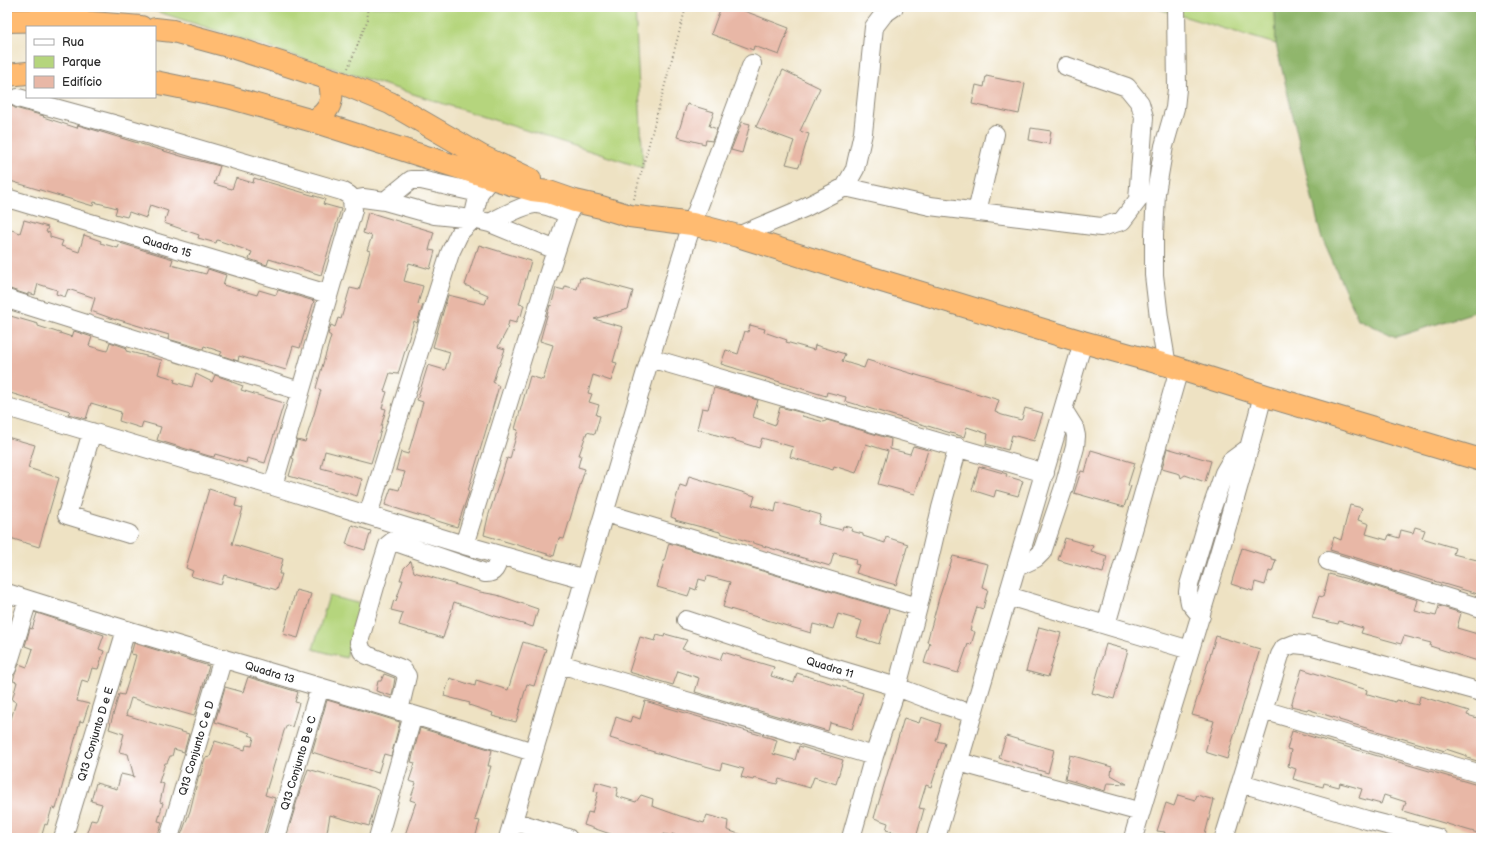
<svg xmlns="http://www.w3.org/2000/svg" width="1488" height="845" font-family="'Balsamiq Sans',sans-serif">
<rect width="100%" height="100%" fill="#fff"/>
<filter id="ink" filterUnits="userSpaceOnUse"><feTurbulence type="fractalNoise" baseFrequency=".025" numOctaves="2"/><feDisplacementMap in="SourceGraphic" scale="8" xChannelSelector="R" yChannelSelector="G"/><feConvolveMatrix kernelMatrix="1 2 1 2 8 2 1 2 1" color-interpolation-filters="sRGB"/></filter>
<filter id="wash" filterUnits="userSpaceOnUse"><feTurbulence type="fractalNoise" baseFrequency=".012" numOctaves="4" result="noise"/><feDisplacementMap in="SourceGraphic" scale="16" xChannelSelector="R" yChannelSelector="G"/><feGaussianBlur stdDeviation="0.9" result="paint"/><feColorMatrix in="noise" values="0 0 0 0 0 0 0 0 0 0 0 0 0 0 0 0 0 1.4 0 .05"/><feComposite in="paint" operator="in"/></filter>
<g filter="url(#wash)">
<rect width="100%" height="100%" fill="#eee2c3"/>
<path fill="#b5d57d" stroke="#708054" d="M 143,7 L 635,7 L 643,168 Z
M 1152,7 L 1275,7 L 1276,44 Z
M 329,596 L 361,604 L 346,658 L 313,649 Z"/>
<path fill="#90b66c" stroke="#5e704c" d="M 1275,7 L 1481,7 L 1481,310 L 1396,337 L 1358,319 L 1321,236 L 1276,44 Z"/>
<g id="blocks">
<path fill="#e8b7a6" d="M 721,7 L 734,7 L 789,28 L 779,55 L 754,46 L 753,50 L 711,34 Z
M 783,70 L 820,88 L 800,131 L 809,134 L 799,167 L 786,164 L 794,141 L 756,127 Z
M 986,76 L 1025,84 L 1019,114 L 972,104 L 976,85 L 984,87 Z
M 7,103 L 15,108 L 44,116 L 43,117 L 77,128 L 78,125 L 184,157 L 220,166 L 214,184 L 232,189 L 236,178 L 253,183 L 254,178 L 325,199 L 323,204 L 341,209 L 321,275 L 269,259 L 267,265 L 249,259 L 252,252 L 217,240 L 216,243 L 198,238 L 199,235 L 164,223 L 168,211 L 150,205 L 146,218 L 129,212 L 127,217 L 115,214 L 117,208 L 94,202 L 93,206 L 7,180 Z
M 687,104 L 714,112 L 709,126 L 717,129 L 712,141 L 706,140 L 705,144 L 677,137 Z
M 742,122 L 750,124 L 742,153 L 731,150 Z
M 1031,128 L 1051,131 L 1049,144 L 1029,140 Z
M 368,212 L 434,232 L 429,250 L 435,251 L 430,269 L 409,263 L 404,281 L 423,286 L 418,304 L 423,305 L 417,323 L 414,321 L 398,374 L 390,373 L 384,391 L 387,392 L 382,408 L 386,409 L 381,427 L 382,427 L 371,463 L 325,451 L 321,468 L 362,479 L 357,496 L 289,476 L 294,459 L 292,458 L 297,440 L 305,442 L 314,414 L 321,390 L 316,388 L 331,336 L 328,334 L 331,325 L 335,327 L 338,318 L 341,319 L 350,288 L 359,290 L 370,251 L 367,250 L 372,236 L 363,233 Z
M 24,220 L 48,227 L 46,232 L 50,233 L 50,237 L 63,241 L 61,246 L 79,252 L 84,235 L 101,241 L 100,243 L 118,248 L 120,243 L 173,259 L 171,265 L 206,274 L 208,269 L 226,275 L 223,285 L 257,295 L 259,290 L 276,295 L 278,290 L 314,301 L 300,348 L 293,346 L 286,370 L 239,356 L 238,361 L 220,355 L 222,352 L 204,346 L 203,349 L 168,339 L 169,335 L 116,319 L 116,320 L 91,311 L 95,298 L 68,289 L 65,297 L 56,294 L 57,290 L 38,284 L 35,295 L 28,293 L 28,295 L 10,289 L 10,288 L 7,287 L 7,232 L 8,232 L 9,229 L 20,233 Z
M 479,245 L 531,261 L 519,304 L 524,305 L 521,316 L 519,315 L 516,323 L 509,321 L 507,330 L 498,347 L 505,349 L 499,366 L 498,366 L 493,382 L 499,386 L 468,491 L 469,492 L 457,527 L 385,505 L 391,488 L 399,490 L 405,472 L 396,470 L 401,452 L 408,454 L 423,402 L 417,400 L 428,365 L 445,370 L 450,352 L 433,347 L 448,295 L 485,304 L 488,295 L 465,285 L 476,251 L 477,251 Z
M 582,277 L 633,291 L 628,309 L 594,319 L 623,327 L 613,362 L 617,363 L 611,381 L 593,375 L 588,393 L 592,394 L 589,402 L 599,405 L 596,415 L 600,416 L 595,434 L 587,432 L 579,455 L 581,455 L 578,467 L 585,469 L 564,539 L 559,538 L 554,556 L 484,535 L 488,517 L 507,458 L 510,459 L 513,447 L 518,430 L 515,429 L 530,376 L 543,380 L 553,345 L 540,341 L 550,305 L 551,306 L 556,288 L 564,290 L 565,286 L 577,289 L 580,278 L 582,279 Z
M 7,315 L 38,324 L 38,326 L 72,337 L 74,331 L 92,337 L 89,346 L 107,351 L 110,342 L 127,348 L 126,351 L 162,360 L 158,374 L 175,379 L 174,382 L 192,387 L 196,374 L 212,382 L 215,375 L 232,381 L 232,382 L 243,386 L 241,390 L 284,403 L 265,463 L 247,458 L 246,463 L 215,454 L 214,457 L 209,456 L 157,440 L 161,427 L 143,422 L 141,428 L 119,421 L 121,412 L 91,403 L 86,419 L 68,414 L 70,411 L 7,392 Z
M 750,325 L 765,329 L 764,332 L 787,340 L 786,342 L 814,350 L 815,345 L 845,354 L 842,361 L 864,368 L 867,360 L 999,400 L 995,412 L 1002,415 L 1021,420 L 1022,419 L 1025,408 L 1043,413 L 1034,441 L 1012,435 L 1008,450 L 986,444 L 988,434 L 967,427 L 964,437 L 845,401 L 846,397 L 827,392 L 826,396 L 721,364 L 726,350 L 738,354 L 745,331 L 748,332 Z
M 714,388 L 758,400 L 753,417 L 775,425 L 780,407 L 803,413 L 802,416 L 824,422 L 827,420 L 891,439 L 890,449 L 910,454 L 913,446 L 928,450 L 915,494 L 878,484 L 888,451 L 866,444 L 856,473 L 834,466 L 833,470 L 790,457 L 793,447 L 762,438 L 759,448 L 697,429 L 702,408 L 708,409 Z
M 7,437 L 35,445 L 28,468 L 59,478 L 39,547 L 7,537 Z
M 1167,448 L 1211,461 L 1205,482 L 1185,475 L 1181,478 L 1180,474 L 1162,469 Z
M 1091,450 L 1135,463 L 1128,485 L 1131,486 L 1124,507 L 1074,493 L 1081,471 L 1085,472 Z
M 979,467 L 982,468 L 982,467 L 1007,474 L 1006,476 L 1023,481 L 1018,496 L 996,490 L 994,497 L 972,490 Z
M 689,476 L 755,496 L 752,505 L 775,512 L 777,502 L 821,515 L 818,524 L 842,530 L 843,526 L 848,527 L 852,528 L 851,531 L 863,534 L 863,536 L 885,543 L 886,537 L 908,544 L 896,585 L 856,573 L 859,565 L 855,564 L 856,559 L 834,553 L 830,566 L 720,533 L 720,532 L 675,520 L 676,519 L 671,517 L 674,505 L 680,485 L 686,487 Z
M 209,489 L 237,498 L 235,506 L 243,508 L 232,544 L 283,559 L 279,574 L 282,574 L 277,590 L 224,575 L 221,585 L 191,576 L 193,571 L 186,568 Z
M 1350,505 L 1362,508 L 1358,520 L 1369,524 L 1366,534 L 1387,540 L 1389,535 L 1399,538 L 1401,530 L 1413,533 L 1415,527 L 1425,530 L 1422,538 L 1455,548 L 1453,554 L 1481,561 L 1481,595 L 1400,571 L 1400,572 L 1391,569 L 1393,569 L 1330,550 L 1334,537 L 1341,540 Z
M 352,525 L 371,531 L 365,550 L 346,544 Z
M 1065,538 L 1093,546 L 1091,551 L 1107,556 L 1103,573 L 1058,560 Z
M 669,543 L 889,609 L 879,644 L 857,637 L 862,621 L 838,614 L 833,629 L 813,624 L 811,633 L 723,607 L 730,582 L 707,576 L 706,581 L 699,579 L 696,590 L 691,588 L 688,596 L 657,587 Z
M 1242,548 L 1271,557 L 1271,559 L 1276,560 L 1272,572 L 1269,571 L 1265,585 L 1255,582 L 1253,591 L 1231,584 Z
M 953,556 L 988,564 L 982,587 L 988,589 L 983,609 L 977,607 L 970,630 L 975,632 L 971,645 L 968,644 L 958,673 L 924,663 L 930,643 L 927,642 L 939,598 Z
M 411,561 L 414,572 L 480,592 L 497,595 L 538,609 L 533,627 L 495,616 L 454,602 L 443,638 L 399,625 L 403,613 L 391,610 L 394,600 L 396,601 L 403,580 L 400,580 L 404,568 Z
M 1329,574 L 1374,586 L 1418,600 L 1415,611 L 1436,616 L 1439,606 L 1461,613 L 1457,628 L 1481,635 L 1481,662 L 1430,646 L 1431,643 L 1404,636 L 1401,644 L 1361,633 L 1363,628 L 1339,621 L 1338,624 L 1312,618 L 1319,596 L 1323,597 Z
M 296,590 L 311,594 L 298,638 L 283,634 Z
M 37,613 L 104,635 L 99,649 L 104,651 L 98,669 L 92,668 L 88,682 L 82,680 L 77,701 L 89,704 L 83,722 L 80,721 L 56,809 L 52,808 L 47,825 L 45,824 L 41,838 L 7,838 L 7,718 L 11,719 L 16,702 L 12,700 L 17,682 L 13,681 L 15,674 L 19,664 L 27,667 L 33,649 L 25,646 L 30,628 L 32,629 Z
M 1039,627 L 1061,633 L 1048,677 L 1026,671 Z
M 665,634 L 687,640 L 682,649 L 706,656 L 720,660 L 723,652 L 774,667 L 771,676 L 794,683 L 797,673 L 863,693 L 852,729 L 830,723 L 828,731 L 695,692 L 699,678 L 678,671 L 673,685 L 629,672 L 640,637 L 655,641 L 657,635 L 664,637 Z
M 1216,636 L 1260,649 L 1227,759 L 1205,752 L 1214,721 L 1192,715 Z
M 523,642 L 546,649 L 534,686 L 527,684 L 516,722 L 492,716 L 493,713 L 469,705 L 470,703 L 444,696 L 450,678 L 475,686 L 476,680 L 508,690 Z
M 134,643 L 209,666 L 194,716 L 131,698 L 126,715 L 189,734 L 184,752 L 174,749 L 172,756 L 170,756 L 167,763 L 165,763 L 159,782 L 164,784 L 160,802 L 163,803 L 158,821 L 162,822 L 157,838 L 85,838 L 91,820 L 96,821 L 102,804 L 91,801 L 96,783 L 117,789 L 121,774 L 134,777 L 128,754 L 119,752 L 124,734 L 109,729 L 119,694 L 124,695 L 131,673 L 136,655 L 131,654 Z
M 1106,644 L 1128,650 L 1114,699 L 1092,693 Z
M 1302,669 L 1367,690 L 1366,695 L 1368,694 L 1395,702 L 1396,700 L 1418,705 L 1420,696 L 1469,711 L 1467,715 L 1481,719 L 1481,762 L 1467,758 L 1467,756 L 1446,749 L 1445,751 L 1339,720 L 1339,719 L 1307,709 L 1307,710 L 1291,706 Z
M 384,674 L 395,678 L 392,696 L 376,691 L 378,681 L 381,681 Z
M 248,677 L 298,692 L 295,702 L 299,703 L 292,727 L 287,725 L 284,731 L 265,795 L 275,798 L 263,838 L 180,838 L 190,811 L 199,775 L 200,776 L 205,758 L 210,757 L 215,741 L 245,750 L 246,745 L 252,746 L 254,737 L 249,735 L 250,733 L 215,722 L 225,687 L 243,692 Z
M 327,700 L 400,722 L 391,756 L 384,754 L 378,773 L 312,752 Z
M 645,701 L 777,740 L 773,754 L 795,760 L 799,746 L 843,760 L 836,784 L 814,777 L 810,788 L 779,779 L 777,784 L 754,778 L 753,780 L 741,777 L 744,769 L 722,763 L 720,770 L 654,752 L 610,738 L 616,717 L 630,722 L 632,716 L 640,719 Z
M 921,717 L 941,724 L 936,741 L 945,743 L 931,787 L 926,785 L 919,808 L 924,809 L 916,838 L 886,830 L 888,823 L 874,818 L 904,718 L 919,723 Z
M 420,728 L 492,750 L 488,766 L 491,766 L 475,820 L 480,821 L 475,838 L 404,838 L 416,802 L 410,800 L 416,783 L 409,781 L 415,763 L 411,762 Z
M 1292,731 L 1481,786 L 1481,834 L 1403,811 L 1406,802 L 1384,795 L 1381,804 L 1359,798 L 1362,789 L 1340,783 L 1339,787 L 1324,783 L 1323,787 L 1293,779 L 1296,769 L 1288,766 L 1291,750 L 1287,749 Z
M 1006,736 L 1054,750 L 1048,773 L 999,758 Z
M 1070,755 L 1112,767 L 1111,775 L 1127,784 L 1107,783 L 1105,791 L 1065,779 Z
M 308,769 L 374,788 L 379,791 L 369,826 L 330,815 L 326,838 L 286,838 L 301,787 L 302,787 Z
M 596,782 L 618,788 L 616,796 L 636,802 L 641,795 L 653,799 L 652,806 L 680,816 L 704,823 L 707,815 L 728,821 L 727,830 L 745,836 L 744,838 L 682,838 L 672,834 L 671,836 L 664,834 L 663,838 L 622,838 L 584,825 L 588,812 L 592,813 L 598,792 L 594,791 Z
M 1178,795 L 1195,800 L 1197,795 L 1214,800 L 1204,838 L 1163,838 L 1165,832 L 1157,831 L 1166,803 L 1174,806 Z"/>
</g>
</g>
<g filter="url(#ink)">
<use href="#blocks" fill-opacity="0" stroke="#8c8677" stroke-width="1"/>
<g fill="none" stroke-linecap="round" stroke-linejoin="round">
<g stroke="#8c8677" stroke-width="20">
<path id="minor" d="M 18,98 L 113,124 L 342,191 L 349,195 L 352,200 L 353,210 L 273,486
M 845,187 L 930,206 L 1101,227 L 1122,221 L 1138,200 L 1144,117 L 1140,103 L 1127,87 L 1066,66
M 7,198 L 328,294
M 352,200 L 363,198 L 385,201 L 435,215 L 473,219 L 490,223 L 556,250
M 385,201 L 411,180 L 421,180 L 479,193
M 977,212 L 995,134
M 490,223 C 499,218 527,203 537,204 C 548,205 558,210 568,214
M 738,236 L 804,208 L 845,187 L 855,169 L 863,133 L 874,27 L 884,14 L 894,7
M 7,299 L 300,391
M 650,358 L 1045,473
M 1174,367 L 1166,360 L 1159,318 L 1154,275 L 1154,234 L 1156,193 L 1164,146 L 1175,108 L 1177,89 L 1176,7
M 7,407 L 273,486 L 464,545 L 585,579
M 92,432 L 67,515 L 129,534
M 605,513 L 918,607
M 368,515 L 450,253 L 460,232 L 473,219 L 479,193 L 491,178
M 464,545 L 548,275 L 568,214 L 575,201
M 1328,561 L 1481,608
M 1017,567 L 1036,558 L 1042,552 L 1064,487 L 1075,447 L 1076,436 L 1074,427 L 1064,411
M 7,593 C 182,649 359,696 533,752
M 1008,596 L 1190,650
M 1201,616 L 1190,603 L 1188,592 L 1189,585 L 1211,510 L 1224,473 L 1231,461 L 1250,447
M 686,620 L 804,659 L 897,687 L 941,704 L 973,714
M 1106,625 L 1179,369
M 560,664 L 874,756
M 7,668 L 28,600
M 1263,710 L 1280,655 L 1284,648 L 1294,644 L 1313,646 L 1481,692
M 399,711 L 407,676 L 402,669 L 367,655 L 362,651 L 359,642 L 376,583 L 388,545 L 393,541 L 485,573 C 496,574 497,564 500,555
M 959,762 L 1141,812
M 1241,783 L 1367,820 L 1438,838
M 513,821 L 568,838
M 63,838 L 126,630
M 169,838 L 223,658
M 275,838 L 320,687
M 378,838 L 413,715
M 508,838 L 650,358 L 692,224 L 752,64
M 851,838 L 874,756 L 897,687 L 918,607 L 941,508 L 958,447
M 936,838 L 1083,342
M 1133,838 C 1176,691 1225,544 1263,395
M 1224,838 L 1263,710 L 1481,774"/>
</g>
<g stroke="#8c8677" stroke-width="24">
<path id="highway" d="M 7,21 L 55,20 L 141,27
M 155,29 L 173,31 L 235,48 L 342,83 L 390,103 L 481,156 L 530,179
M 7,75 L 27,73
M 155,82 L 228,97 L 313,121 L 514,185 L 532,190 L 549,192 L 575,201 L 601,207 L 630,216 L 692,224 L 738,236 L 862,275 L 1083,342 L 1174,367 L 1263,395 L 1481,460
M 313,121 C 332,111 335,96 328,78"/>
</g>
<path stroke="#8c8677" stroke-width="2" stroke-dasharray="1 3" stroke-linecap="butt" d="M 348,68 L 368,19 L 367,7
M 634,199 L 686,7"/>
<use href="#minor" stroke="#fff" stroke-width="18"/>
<use href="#highway" stroke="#ffbb71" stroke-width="22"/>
</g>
</g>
<g text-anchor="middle" stroke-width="3.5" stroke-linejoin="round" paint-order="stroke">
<g font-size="11" fill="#2b2b2b" stroke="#fff">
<text transform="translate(167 246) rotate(17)" y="4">Quadra 15</text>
<text transform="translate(830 667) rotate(17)" y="4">Quadra 11</text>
<text transform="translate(270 672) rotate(17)" y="4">Quadra 13</text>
<text transform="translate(95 734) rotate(-73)" y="4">Q13 Conjunto D e E</text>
<text transform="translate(196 748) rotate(-73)" y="4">Q13 Conjunto C e D</text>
<text transform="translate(298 763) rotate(-73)" y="4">Q13 Conjunto B e C</text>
</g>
</g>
<rect width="1488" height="845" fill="none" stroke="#fff" stroke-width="24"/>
<rect x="26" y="26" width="130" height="72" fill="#ffffff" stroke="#aaaaaa"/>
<rect x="34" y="39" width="20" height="6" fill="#ffffff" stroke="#aaaaaa"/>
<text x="62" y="46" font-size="12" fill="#2b2b2b">Rua</text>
<rect x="34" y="56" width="20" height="12" fill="#b5d57d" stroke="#aaaaaa"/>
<text x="62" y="66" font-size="12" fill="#2b2b2b">Parque</text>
<rect x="34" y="76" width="20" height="12" fill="#e8b7a6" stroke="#aaaaaa"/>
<text x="62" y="86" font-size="12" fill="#2b2b2b">Edifício</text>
</svg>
